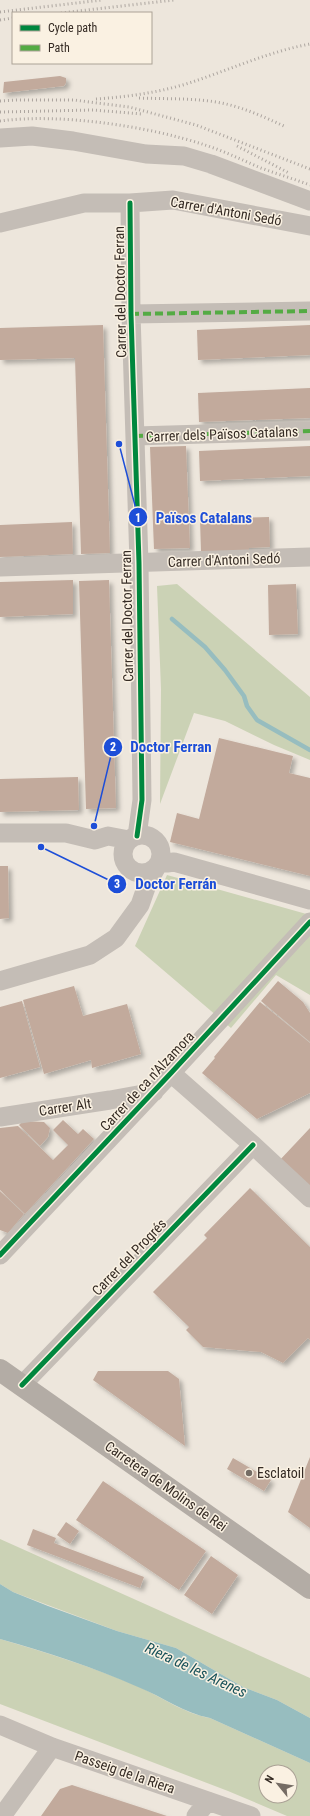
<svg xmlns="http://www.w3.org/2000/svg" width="310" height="1816" font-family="'Roboto Condensed',sans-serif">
<defs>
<filter id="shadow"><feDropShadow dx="3.5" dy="3.5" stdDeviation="2" flood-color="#0004"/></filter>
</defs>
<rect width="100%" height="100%" fill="#ede6dc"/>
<path fill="#cbd2b5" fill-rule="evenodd" d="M 177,584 L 310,697 L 310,760 L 274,745 L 225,721 L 194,713 L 160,804 L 161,689 L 157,586 Z
M 167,875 L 310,915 L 310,995 L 276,975 L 231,1028 L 135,946 Z
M 0,1539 L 310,1678 L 310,1718 L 277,1700 L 243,1687 L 176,1648 L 117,1631 L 13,1592 L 0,1584 Z
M 0,1639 C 45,1652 89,1666 133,1684 C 159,1695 182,1713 210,1718 L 310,1763 L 310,1816 L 287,1816 L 228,1791 L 0,1704 ZM 266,1772 L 290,1772 L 290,1796 L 266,1796 Z"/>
<path fill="#97bdbf" d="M 0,1584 L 13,1592 L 48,1606 L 117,1631 L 176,1648 L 243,1687 L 277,1700 L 310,1718 L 310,1763 L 210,1718 C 184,1713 163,1697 138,1687 C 93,1667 47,1652 0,1639 Z"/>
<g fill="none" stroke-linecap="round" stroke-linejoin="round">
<path stroke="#97bdbf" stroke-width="4.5" d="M 172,619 L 205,647 L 225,670 L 244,696 L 247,706 L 257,720 L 310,750"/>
</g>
<path fill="#c2aa9c" filter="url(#shadow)" d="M 60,76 L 66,78 L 66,83 L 64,86 L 3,93 L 4,82 Z
M 103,325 L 110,553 L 81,554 L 75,358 L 0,360 L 0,328 Z
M 310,325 L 310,355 L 198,360 L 197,330 Z
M 310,388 L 310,418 L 199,422 L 198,393 Z
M 186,446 L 190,548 L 154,549 L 150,447 Z
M 310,446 L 310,476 L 200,481 L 199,451 Z
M 269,517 L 270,547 L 249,548 L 249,550 L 201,552 L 200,519 Z
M 72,522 L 73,554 L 0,557 L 0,525 Z
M 73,580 L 73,614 L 0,617 L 0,582 Z
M 109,580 L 116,808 L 86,809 L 79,581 Z
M 296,584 L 298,634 L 269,635 L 268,585 Z
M 219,738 L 293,756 L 289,773 L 310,778 L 310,876 L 170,842 L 177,813 L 199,819 Z
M 78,777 L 79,810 L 0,812 L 0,779 Z
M 0,866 L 8,866 L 9,918 L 0,919 Z
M 278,981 L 303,1002 L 310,1013 L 310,1042 L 261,1001 Z
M 74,986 L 83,1016 L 127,1004 L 141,1054 L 92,1068 L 91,1060 L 44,1074 L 23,1000 Z
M 22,1001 L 40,1067 L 0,1078 L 0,1007 Z
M 260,1002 L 310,1043 L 310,1093 L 257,1119 L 202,1073 L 215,1058 L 214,1057 Z
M 63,1120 L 78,1134 L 83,1129 L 94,1139 L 25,1214 L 0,1190 L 0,1128 L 18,1126 L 53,1160 L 68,1145 L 53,1130 Z
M 23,1121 L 44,1122 L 50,1128 L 48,1137 L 40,1146 L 19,1125 Z
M 310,1128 L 310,1193 L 278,1162 Z
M 250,1188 L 310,1247 L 310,1340 L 308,1338 L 283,1363 L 261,1352 L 203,1347 L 186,1330 L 189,1327 L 153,1292 L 207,1238 L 204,1235 Z
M 0,1191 L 24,1214 L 8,1233 L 0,1230 Z
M 98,1371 L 168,1371 L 179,1379 L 185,1446 L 93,1380 Z
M 310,1457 L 310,1528 L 288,1512 Z
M 233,1458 L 271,1480 L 264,1491 L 227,1469 Z
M 103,1481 L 206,1551 L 179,1590 L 76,1520 Z
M 66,1522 L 79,1531 L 70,1544 L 57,1535 Z
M 33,1529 L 56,1538 L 54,1543 L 144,1577 L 140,1588 L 27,1545 Z
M 211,1556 L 238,1575 L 212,1614 L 184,1595 Z
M 72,1785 L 167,1816 L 41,1816 L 60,1789 Z"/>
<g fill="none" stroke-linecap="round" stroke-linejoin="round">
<path stroke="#c4bdb6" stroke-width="19" d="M 0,138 L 32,136 L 73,141 L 146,154 L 184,156 L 211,164 L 310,201
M 130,203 L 131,314 L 139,563 L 142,800 L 137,836
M 0,223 L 84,203 L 130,203 L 173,200 L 310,226
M 131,314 L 310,311
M 135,436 L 310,431
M 0,567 L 310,557
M 0,833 L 66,833 L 95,840 L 108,836 L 129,840
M123 854a19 19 0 1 1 38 0a19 19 0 1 1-38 0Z
M 160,861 L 167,863 L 174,862 L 310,900
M 0,981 L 90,955 L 116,938 L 140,905 L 148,882 L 156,868
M 171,1073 L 253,1145 L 310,1198
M 0,1117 L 110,1100 L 154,1092
M 0,1255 L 171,1073 L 310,922
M 22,1385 L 253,1145
M 0,1725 L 52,1747 L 251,1816
M 2,1816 L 52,1747
M 196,1816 L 208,1801"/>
<path stroke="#b3aca5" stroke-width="22" d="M 0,1370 L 310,1588"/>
<path stroke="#ada6a0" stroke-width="3" stroke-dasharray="1 3" stroke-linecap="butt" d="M 0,12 L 102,0
M 61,13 L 174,0
M 0,20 L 13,18
M 139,98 C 165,99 191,98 216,102 C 241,106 264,117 286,127
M 96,99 C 126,97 156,93 186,84 C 227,71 267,52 310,44
M 0,101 L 16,100 L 74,100 L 129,107 L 196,125 L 310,169
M 0,112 L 93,110 L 142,114
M 0,121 C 59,113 148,126 205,145 C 224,151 242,160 261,168 C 277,174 294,179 310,185
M 237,146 L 289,173"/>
<path stroke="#54ab44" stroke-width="4" stroke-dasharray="8 4" stroke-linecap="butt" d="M 131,314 L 310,311
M 135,436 L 310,431"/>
<g stroke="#faf1e2" stroke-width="8">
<path id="cycleway" d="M 130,203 L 131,314 L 139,563 L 142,800 L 137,836
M 0,1255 L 171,1073 L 310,922
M 22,1385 L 253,1145"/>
</g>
<use href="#cycleway" stroke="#00873e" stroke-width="5"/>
</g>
<circle fill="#756c64" stroke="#faf1e2" stroke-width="1.5" cx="249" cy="1473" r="4"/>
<g text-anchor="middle" stroke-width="3" stroke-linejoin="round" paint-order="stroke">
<g font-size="14" fill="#352b24" stroke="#faf1e2">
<text transform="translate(226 211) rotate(10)" y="5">Carrer d'Antoni Sedó</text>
<text transform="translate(120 292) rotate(-91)" y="5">Carrer del Doctor Ferran</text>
<text transform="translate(222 434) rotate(-2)" y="5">Carrer dels Països Catalans</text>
<text transform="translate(224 560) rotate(-2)" y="5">Carrer d'Antoni Sedó</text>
<text transform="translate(127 616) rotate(-91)" y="5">Carrer del Doctor Ferran</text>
<text transform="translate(147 1081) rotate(-47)" y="5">Carrer de ca n'Alzamora</text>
<text transform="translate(65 1107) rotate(-9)" y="5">Carrer Alt</text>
<text transform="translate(129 1257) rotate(-46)" y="5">Carrer del Progrés</text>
<text transform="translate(166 1486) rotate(35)" y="5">Carretera de Molins de Rei</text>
<text transform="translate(125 1772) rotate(19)" y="5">Passeig de la Riera</text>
</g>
<g font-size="14" fill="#352b24" stroke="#faf1e2" text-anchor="start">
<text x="257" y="1478">Esclatoil</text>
</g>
<g font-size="15" font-style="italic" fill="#175159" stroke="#faf1e2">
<text transform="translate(196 1670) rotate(25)" y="5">Riera de les Arenes</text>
</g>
</g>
<path fill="none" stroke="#1d4ed8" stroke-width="1.5" d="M119 444L138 517M94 826L113 747M41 847L117 884"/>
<g fill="#1d4ed8" stroke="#faf1e2" stroke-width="1.5">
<circle cx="119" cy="444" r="4"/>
<circle cx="94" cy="826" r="4"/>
<circle cx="41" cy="847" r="4"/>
<circle cx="138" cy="517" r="10"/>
<circle cx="113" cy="747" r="10"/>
<circle cx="117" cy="884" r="10"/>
</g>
<g font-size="12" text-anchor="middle" font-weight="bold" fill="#fff">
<text x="138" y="522">1</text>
<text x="113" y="751">2</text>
<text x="117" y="888">3</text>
</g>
<g font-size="15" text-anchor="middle" font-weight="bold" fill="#1d4ed8" stroke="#faf1e2" stroke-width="3" stroke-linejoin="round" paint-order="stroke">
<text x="204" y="523">Països Catalans</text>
<text x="171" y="752">Doctor Ferran</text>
<text x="176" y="889">Doctor Ferrán</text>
</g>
<rect x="12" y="12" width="140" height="52" fill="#faf1e2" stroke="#aba296"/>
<rect x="20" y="25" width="20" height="6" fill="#00873e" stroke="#aba296"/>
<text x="48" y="32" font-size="12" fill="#352b24">Cycle path</text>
<rect x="20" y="45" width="20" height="6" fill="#54ab44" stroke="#aba296"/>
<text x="48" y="52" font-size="12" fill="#352b24">Path</text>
<g transform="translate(278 1784) rotate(300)"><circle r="19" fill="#faf1e2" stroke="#aba296"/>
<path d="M0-3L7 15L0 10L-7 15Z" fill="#756c64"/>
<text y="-6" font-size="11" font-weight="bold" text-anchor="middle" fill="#352b24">N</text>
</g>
</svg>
